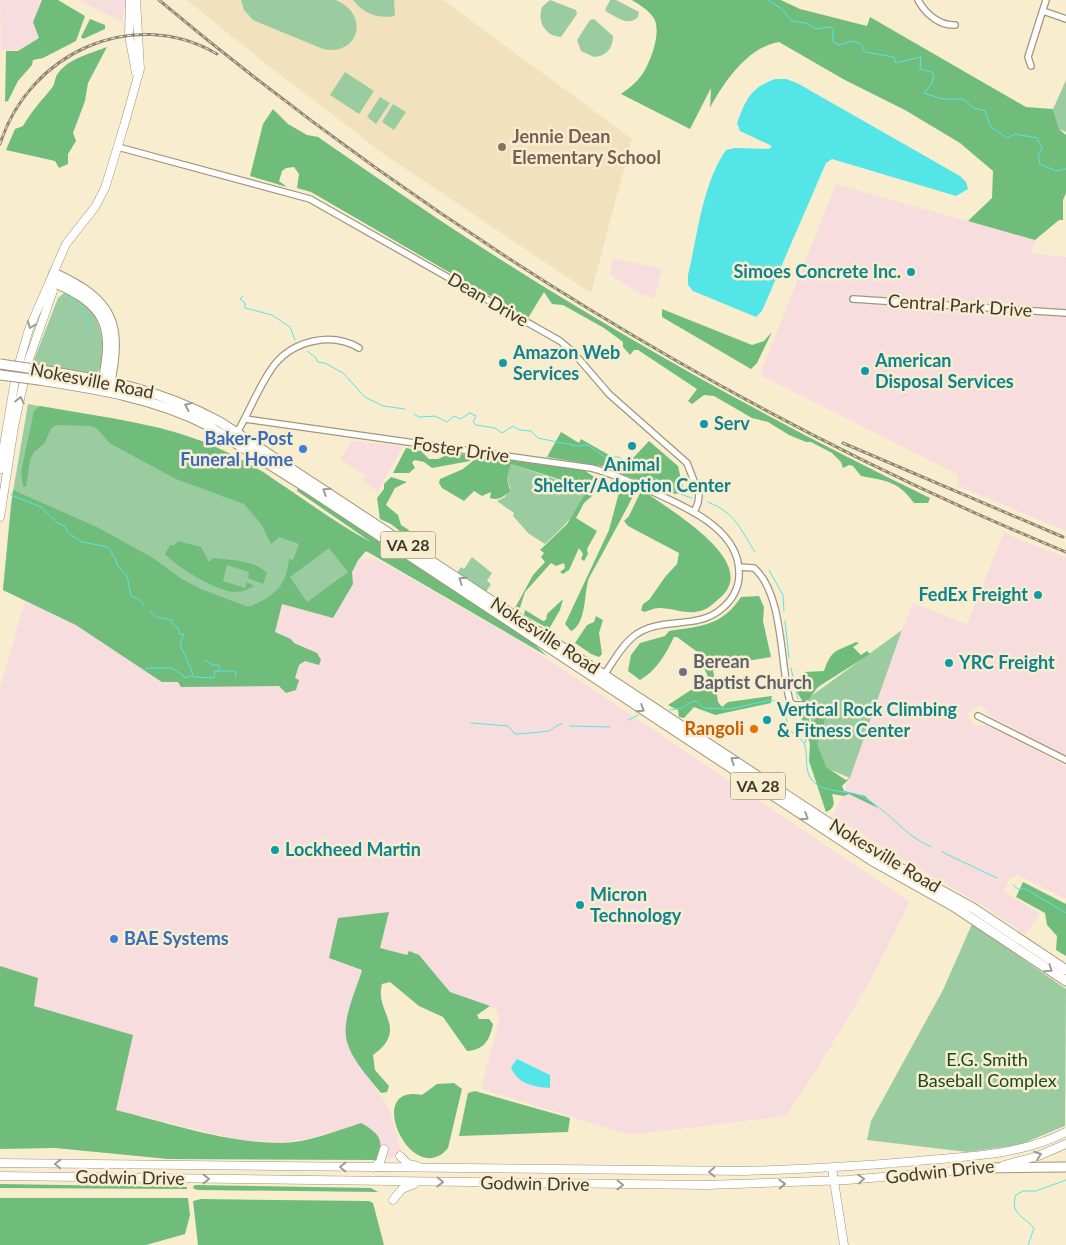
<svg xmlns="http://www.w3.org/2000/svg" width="1066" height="1245" font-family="Lato,sans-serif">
<rect width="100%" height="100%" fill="#f9edd0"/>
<path fill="#f1e2bd" d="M 187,0 L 443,0 L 632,139 L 591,293 L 385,155 L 261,60 Z"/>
<path fill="#f8dddf" d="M 0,0 L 42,0 L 33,22 L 39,33 L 39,38 L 35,42 L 18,51 L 1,50 Z
M 78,0 L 126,0 L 122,22 Z
M 836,184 L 1035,240 L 1032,253 L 1066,257 L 1066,531 L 958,486 L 957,474 L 760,375 Z
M 613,258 L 662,269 L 654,298 L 641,294 L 610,275 Z
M 352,441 L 403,446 L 377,493 L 375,491 L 377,488 L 374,489 L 362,481 L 366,476 L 340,459 Z
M 1004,533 L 1066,558 L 1066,756 L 990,716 L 986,709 L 980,705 L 968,713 L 972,724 L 979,726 L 986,725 L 1066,766 L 1066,899 L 1018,875 L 1009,879 L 1004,891 L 1040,914 L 1025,934 L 985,907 L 890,852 L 833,816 L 850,778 L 912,603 L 967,624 Z
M 375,558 L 533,649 L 910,902 L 872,978 L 817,1069 L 786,1116 L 630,1135 L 481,1089 L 499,1020 L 497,1010 L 450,992 L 436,975 L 408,953 L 407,955 L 380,948 L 389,912 L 362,970 L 348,1043 L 359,1064 L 388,1106 L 403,1155 L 377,1160 L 361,1123 L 312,1138 L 281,1143 L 240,1140 L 116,1110 L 0,1070 L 0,688 L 25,601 L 76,625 L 162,682 L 284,679 L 263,640 L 275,599 L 332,612 L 358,560 Z"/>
<path fill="#9bcca1" d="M 241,0 L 336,0 C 371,15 358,57 323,49 L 253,20 L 244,10 Z
M 353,0 L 394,0 L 395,16 C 378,19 364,14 353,0 Z
M 550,0 L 576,10 L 577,14 L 561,37 C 545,36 537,22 542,7 Z
M 610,0 L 616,0 L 639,12 L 638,17 C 628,27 617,17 607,12 L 605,10 Z
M 594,19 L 613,36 C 613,49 606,56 594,57 L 581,51 L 577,40 L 590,20 Z
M 345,72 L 374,91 L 359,114 L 330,95 Z
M 1066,80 L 1066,132 L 1059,129 L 1053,109 Z
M 380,97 L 390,103 L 376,124 L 367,117 Z
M 393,104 L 406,112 L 394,130 L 382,122 Z
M 64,293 C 93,295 106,334 102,358 C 101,365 102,370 94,374 L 32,365 L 58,298 Z
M 28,404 L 160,428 L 205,442 L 264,472 L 366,551 L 358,560 L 332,612 L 275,600 L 263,639 L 284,679 L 162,682 L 76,625 L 3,590 L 11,503 Z
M 511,464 L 585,489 C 584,508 559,531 545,544 L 528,533 L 513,516 L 514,513 L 497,501 L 505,497 L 510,488 L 507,479 Z
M 472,557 L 492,573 L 487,581 L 491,584 L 486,592 L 457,573 L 461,567 L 464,569 Z
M 902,630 L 850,778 L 819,765 L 807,699 Z
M 972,924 L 1066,989 L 1065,1126 L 1019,1145 L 967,1152 L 867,1140 L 871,1121 L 943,990 Z"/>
<path fill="#70bd7b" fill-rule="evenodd" d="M 42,0 L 58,0 L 85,16 L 76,41 L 43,58 L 33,60 L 32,65 L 18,81 L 8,101 L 5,102 L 6,51 L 18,51 L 39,38 L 33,22 Z
M 632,0 L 781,0 L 800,9 L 867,26 L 870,17 L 1026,107 L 1053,109 L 1059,129 L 1066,135 L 1066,193 L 1063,200 L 1063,220 L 1059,220 L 1035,240 L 968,221 L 992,198 L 993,171 L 960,143 L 905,110 L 843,79 L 779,42 C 748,47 724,82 710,108 L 711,88 L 690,129 L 621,94 C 628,89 636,83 641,76 C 650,64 663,30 653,17 C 648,10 640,5 632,0 Z
M 90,19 L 105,25 L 105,29 L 83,39 L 81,37 Z
M 107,47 L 88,83 L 85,101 L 73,133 L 76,141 L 68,154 L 68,164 L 59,168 L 55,161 L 6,150 L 15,129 L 23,126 C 31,112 41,101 51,89 C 56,84 54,77 59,72 C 70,58 92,53 107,47 Z
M 273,109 L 288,124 L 307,135 L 318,137 C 373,175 428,213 484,249 C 628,341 777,424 930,498 L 928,503 L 914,503 C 898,481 887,481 861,476 L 853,466 L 849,465 L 843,468 L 841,462 L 832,453 L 811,442 L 806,442 L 789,435 L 768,422 L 752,418 L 714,396 L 704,395 L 692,404 L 688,401 L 697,389 L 638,350 L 634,350 L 630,355 L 623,347 L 623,342 L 604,328 L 563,305 L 552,304 L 544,292 L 528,318 L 311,192 L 297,188 L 299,174 L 294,167 L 286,168 L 282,171 L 279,181 L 287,187 L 250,176 L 263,124 Z
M 662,309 L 752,345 L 764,341 L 772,332 L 757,363 L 751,369 L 662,317 Z
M 40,406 C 95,416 152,422 204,442 C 266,466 314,512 371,542 L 297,491 L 298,488 L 532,642 L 547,656 L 366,551 L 358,560 L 352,572 L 353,584 L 333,618 L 282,604 L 275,632 L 291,639 L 294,643 L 317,653 L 321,660 L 319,665 L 305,661 L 299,665 L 295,678 L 299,680 L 296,690 L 286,693 L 279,686 L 181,687 L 178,682 L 162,682 L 76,625 L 3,590 L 13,490 L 99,528 L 153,558 L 182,579 L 201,589 L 248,607 C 274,597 286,587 289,559 L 293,560 L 299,544 L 279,537 L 271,544 L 261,524 L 244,504 L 176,479 L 111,444 L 96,428 L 91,426 L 56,425 L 51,429 L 44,444 L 34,452 L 30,460 L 26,487 L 23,486 L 21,472 L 34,411 ZM 329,548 L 348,572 L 307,602 L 290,577 Z
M 561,432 L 579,443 L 581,439 L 609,455 L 607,467 L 547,457 Z
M 649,441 L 678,466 L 684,492 L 675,494 L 619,473 Z
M 406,448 L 421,451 L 429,459 L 438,459 L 451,453 L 468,455 L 470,461 L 432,468 L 424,462 L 415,460 L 412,462 L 415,468 L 409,473 L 393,473 Z
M 479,456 L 576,469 L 585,471 L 601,481 L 592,496 L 584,503 L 576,518 L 597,531 L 587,549 L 588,554 L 584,561 L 581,559 L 583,554 L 579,548 L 569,570 L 563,574 L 560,572 L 565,568 L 564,563 L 556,566 L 551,563 L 525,592 L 519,611 L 515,608 L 533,575 L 545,562 L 541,557 L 544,553 L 540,550 L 567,524 L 586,492 L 583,487 L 577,491 L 571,483 L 511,464 L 507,479 L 510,491 C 504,496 499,501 490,498 L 491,492 L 482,496 L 474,491 L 464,501 L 442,488 L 439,483 L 440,479 L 463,469 Z
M 391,477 L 407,482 L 395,488 L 386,505 L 398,515 L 401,525 L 409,530 L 406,536 L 391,524 L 380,519 L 377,498 L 384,489 L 384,484 Z
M 621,485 L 637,489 C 621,519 605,549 589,578 C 584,590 587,624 571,631 L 565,624 L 609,530 Z
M 641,491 L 648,494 C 671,511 758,561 722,596 C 715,602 709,609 700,611 C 685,615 674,608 659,608 C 653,608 649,611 644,612 L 641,610 L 643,604 L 649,600 L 665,577 L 677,564 L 679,553 L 628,526 L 624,521 L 629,516 Z
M 178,541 L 201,547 L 209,562 L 213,558 C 228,560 255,560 267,573 L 263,584 L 248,578 L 249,572 L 227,565 L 223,581 L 245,588 L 247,582 L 254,586 C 249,589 242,592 235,592 C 218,592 176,567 165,554 L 170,545 L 174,545 Z
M 759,596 L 764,607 L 763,621 L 771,657 L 715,666 L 713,669 L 718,702 L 722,707 L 728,702 L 772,696 L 771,703 L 715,715 L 694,707 L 684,718 L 679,717 L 678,710 L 668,705 L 697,686 L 706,684 L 708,677 L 704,668 L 707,663 L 706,656 L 696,651 L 677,637 L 674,637 C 666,654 656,671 640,680 L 628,671 L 631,655 L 640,643 L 665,636 L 669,631 C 701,626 722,626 741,597 Z
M 563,599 L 560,610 L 549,629 L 524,615 L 525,610 L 543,621 L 546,620 L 547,614 Z
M 596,616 L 603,620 L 599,633 L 602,654 L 599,657 L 591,654 L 575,643 L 587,625 L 594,622 Z
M 856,642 L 859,643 L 853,647 L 861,655 L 867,651 L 870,654 L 818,687 L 809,699 L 803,702 L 797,692 L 795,681 L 805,672 L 824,671 C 832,649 835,652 856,642 Z
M 804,710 L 808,713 L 810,724 L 819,716 L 824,720 L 824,729 L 817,744 L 826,767 L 846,780 L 850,778 L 842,786 L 844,791 L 865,796 L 878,808 L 849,794 L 844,796 L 832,794 C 834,802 836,808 826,812 L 809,761 L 810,744 L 800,713 L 800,710 Z
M 1023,882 L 1066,904 L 1066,956 L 1056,950 L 1057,936 L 1047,925 L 1045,913 L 1016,897 Z
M 389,912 L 380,948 L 407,955 L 409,951 L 419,955 L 450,992 L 490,1006 L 477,1015 L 479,1019 L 489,1019 L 493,1024 C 490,1040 484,1050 467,1051 L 443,1017 L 419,1006 L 390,982 L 382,984 C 374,1013 410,1028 373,1055 L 375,1070 L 389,1086 L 387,1092 L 381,1093 C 369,1078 352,1060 347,1042 C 341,1020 356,991 362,970 L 329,958 L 338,918 Z
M 0,966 L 38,978 L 34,1006 L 133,1035 L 116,1110 C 168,1123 227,1143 280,1143 C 308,1143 335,1131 361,1123 C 379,1133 385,1140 377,1160 L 168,1159 L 55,1148 L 0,1149 Z
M 454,1083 L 462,1089 L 448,1148 C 412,1191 362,1083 422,1095 L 437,1084 Z
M 475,1091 L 570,1118 L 568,1132 L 459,1136 L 468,1093 Z
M 0,1184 L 187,1187 L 187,1189 L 180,1189 L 0,1188 Z
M 196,1185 L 371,1188 L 378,1192 L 199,1190 L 194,1189 L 193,1186 Z
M 0,1198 L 188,1198 L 190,1215 L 185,1234 L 146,1245 L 0,1245 Z
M 201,1199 L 369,1201 L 373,1203 L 384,1245 L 198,1245 L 193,1201 Z"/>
<path fill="#54e5e7" d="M 775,79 L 786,79 L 797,83 L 960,176 L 966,182 L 968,189 L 956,196 L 832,159 L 826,163 L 762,311 L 756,317 L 693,291 L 688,285 L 688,275 C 698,234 702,185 726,150 L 735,148 L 769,149 L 772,146 L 740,131 L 737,123 C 746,100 750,88 775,79 Z
M 517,1059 L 550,1075 L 550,1088 C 534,1087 517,1084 511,1067 Z"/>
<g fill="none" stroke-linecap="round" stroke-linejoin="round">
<path stroke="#54e5e7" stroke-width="1" d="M 768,0 L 782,9 L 792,21 L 806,23 L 816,29 L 830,27 L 833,29 L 833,42 L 839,45 L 853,41 L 861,44 L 865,52 L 894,57 L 896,63 L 921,57 L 920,69 L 932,72 L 934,76 L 931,85 L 924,93 L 942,99 L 963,99 L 974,108 L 985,111 L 991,127 L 1007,138 L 1015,134 L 1037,138 L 1042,148 L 1038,156 L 1040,164 L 1056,171 L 1066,169
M 68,296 L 87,316 L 91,332
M 243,296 L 240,299 L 245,303 L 245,308 L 272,315 L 290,327 L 295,340
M 307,351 L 315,357 L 318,362 L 325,363 L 343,373 L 365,397 L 383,406 L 405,409
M 414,414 L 419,417 L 435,416 L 447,422 L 454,416 L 460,419 L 470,413 L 476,416 L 473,422 L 476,425 L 495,428 L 502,433 L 513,426 L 520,430 L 531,431 L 538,438 L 577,446 L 588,445 L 605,457 L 619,457 L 647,479 L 657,479 C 665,487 681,495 692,498
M 11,495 L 41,507 L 59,524 L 65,526 L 68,533 L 82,542 L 108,547 L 116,560 L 117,565 L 127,576 L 131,596 L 139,599 L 144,605
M 708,502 C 736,513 740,529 755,552
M 769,570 L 783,595 L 784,611
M 785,621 L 789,658
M 205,660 L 212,665 L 219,665 L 220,669
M 791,668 L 798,699
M 144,671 L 147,668 L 172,668 L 186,678 L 193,675 C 189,663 185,656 180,645 L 184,634 L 179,634 L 179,629 L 173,625 L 172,620 L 156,617 L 150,611
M 193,677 L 214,678 L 215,671 L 235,671 L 236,677
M 670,710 L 682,708 L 693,701 L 698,702 L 704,708 L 729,709 L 771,700 L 779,702 C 787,709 785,721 790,730 C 795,736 803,738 805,746 C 808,757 804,770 812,780 C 823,794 846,789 861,796 C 888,809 903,835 931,847
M 799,711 L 807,734 L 805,743
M 628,720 L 638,715
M 471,723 L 508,726 L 515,734 C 522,734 540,732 548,731 C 554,730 556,724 562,724
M 570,726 L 610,727
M 942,852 L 997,878
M 1013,885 L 1018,889 L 1026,889 L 1066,913
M 1028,1245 L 1034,1228 C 1025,1217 1009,1214 1016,1195 L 1023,1191 L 1036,1191 L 1066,1180"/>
<g stroke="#a1967a" stroke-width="8">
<path id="minor" d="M 918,0 C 925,13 939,26 955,25
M 1043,11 L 1066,19
M 1031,66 L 1028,57 L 1046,0
M 118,147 L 310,199 L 560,341 L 572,351 L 609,394 L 687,463 L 699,494 L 698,503 L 694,512
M 853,299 L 1066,313
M 245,419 L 591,468 C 612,473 631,482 651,491 C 685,507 741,529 739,575 C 739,589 731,602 720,610 C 696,630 659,616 634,636 C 621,646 612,664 602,678
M 235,436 C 249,414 259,384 275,364 C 295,340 332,332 359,348
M 739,567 L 754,568 C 784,594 780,665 790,702 L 794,705 L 807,705
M 978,716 L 1066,760"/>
</g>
<g stroke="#a1967a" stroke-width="9">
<path id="major" d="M 130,0 L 129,35 L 136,73
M 0,469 L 16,374 L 29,329 L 66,244 L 95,207 L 105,188 L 124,126 L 140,69 L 136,0
M 0,517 L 14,427 L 28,362 L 53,291 L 51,281
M 400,1156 L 408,1164 L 417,1166
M 0,1163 L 745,1171 C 806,1169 867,1166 928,1160 C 975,1156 1023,1154 1066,1132
M 1004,1165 L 1038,1156 L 1066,1144
M 373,1168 L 380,1162 L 384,1149
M 832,1168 L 844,1245
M 0,1176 L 707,1185 L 847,1180 L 988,1168
M 393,1200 L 402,1189 L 414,1184"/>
</g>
<g stroke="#a1967a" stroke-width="11">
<path id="highway" d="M 54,273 C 112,300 123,322 109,386
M 51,281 C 108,305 115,326 102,386
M 41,370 C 109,381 157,388 220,422 L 882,858 L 973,908 L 1066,970
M 39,380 C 96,389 155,398 207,425 L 310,490 L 871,860 L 953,906 L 1066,981
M 984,1168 L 1066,1167"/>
</g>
<use href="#minor" stroke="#fff" stroke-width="5.5"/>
<use href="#major" stroke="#fff" stroke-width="8"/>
<use href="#highway" stroke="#fff" stroke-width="9"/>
<g stroke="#8f8775" stroke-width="3">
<path id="rail" d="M 159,0 C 427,225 742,419 1066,552
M 0,144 C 29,53 133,5 217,54
M 843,443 L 1063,537"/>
</g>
<use href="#rail" stroke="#f9edd0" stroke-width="1" stroke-dasharray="4" stroke-linecap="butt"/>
<g stroke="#a1967a" stroke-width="11" stroke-linecap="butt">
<path id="highway-bridge" d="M 0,364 L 41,370
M 0,375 L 39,380"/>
</g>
<use href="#highway-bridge" stroke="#fff" stroke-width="9"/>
</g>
<defs><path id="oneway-chevron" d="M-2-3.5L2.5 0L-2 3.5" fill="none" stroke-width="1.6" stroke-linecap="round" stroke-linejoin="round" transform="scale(1.25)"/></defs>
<g stroke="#9e9c96">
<use href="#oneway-chevron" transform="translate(31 325) rotate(111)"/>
<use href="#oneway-chevron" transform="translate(20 400) rotate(-78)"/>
<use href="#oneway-chevron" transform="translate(188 406) rotate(-156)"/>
<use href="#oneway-chevron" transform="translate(326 491) rotate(-146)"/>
<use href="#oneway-chevron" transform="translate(462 580) rotate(-146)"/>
<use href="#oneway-chevron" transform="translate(641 709) rotate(33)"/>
<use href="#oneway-chevron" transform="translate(734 760) rotate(-146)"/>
<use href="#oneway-chevron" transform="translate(805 817) rotate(33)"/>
<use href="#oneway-chevron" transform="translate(1049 969) rotate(35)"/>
<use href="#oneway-chevron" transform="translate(1038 1155) rotate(-20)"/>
<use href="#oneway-chevron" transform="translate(58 1164) rotate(-179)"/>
<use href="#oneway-chevron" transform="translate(343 1167) rotate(-179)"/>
<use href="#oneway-chevron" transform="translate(712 1172) rotate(179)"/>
<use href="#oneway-chevron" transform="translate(206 1179)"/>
<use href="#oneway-chevron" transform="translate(861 1179) rotate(-4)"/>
<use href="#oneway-chevron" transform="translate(440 1182) rotate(1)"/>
<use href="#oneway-chevron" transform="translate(782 1184) rotate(-2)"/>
<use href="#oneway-chevron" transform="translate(620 1185) rotate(1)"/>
</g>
<circle fill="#8d6e63" stroke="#f9edd0" stroke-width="2" cx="502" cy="147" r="5"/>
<g fill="#0f9aa8" stroke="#f9edd0" stroke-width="2">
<circle cx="911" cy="272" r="5"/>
<circle cx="503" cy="363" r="5"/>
<circle cx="865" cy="371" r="5"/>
<circle cx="704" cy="424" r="5"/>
<circle cx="632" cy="446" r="5"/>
<circle cx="1038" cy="595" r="5"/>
<circle cx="949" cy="663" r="5"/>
<circle cx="767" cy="720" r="5"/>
<circle cx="275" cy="850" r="5"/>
<circle cx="580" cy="905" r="5"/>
</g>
<g fill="#3f7fe0" stroke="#f9edd0" stroke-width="2">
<circle cx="303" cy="449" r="5"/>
<circle cx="114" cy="939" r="5"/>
</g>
<circle fill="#6b7280" stroke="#f9edd0" stroke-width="2" cx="683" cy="672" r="5"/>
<circle fill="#e8710a" stroke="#f9edd0" stroke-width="2" cx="754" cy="729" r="5"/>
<g text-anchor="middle" stroke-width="5" stroke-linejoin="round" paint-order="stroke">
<g fill="#f9edd0" stroke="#766f5f" stroke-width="1">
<rect x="380.5" y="531.5" width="55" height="27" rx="4"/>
<rect x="730.5" y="772.5" width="55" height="27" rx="4"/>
</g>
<g font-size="16" font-weight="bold" fill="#3e392e">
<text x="408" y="551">VA 28</text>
<text x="758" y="792">VA 28</text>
</g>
<g font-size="18" font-weight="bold" fill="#785e54" stroke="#f9edd0" text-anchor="start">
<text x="512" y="143">Jennie Dean<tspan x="512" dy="21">Elementary School</tspan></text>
</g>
<g font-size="18" font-weight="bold" fill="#0d838f" stroke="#f9edd0" text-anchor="start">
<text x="901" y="278" text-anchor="end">Simoes Concrete Inc.</text>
<text x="513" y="359">Amazon Web<tspan x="513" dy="21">Services</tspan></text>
<text x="875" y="367">American<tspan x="875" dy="21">Disposal Services</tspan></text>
<text x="714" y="430">Serv</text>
<text x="632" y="471" text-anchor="middle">Animal<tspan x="632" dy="21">Shelter/Adoption Center</tspan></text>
<text x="1028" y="601" text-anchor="end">FedEx Freight</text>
<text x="959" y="669">YRC Freight</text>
<text x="777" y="716">Vertical Rock Climbing<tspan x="777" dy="21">&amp; Fitness Center</tspan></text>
<text x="285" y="856">Lockheed Martin</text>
<text x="590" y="901">Micron<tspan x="590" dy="21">Technology</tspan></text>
</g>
<g font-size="18" fill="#3e392e" stroke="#f9edd0">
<text transform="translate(488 300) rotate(30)" y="6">Dean Drive</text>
<text transform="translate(960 306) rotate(4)" y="6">Central Park Drive</text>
<text transform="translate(92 381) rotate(11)" y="6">Nokesville Road</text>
<text transform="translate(461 450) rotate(8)" y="6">Foster Drive</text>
<text transform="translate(545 636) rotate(33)" y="6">Nokesville Road</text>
<text transform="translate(885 856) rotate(31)" y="6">Nokesville Road</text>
<text transform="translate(940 1172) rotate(-6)" y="6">Godwin Drive</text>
<text transform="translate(130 1178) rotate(1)" y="6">Godwin Drive</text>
<text transform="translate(535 1184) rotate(1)" y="6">Godwin Drive</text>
</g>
<g font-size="18" font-weight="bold" fill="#366cbe" stroke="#f9edd0" text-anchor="end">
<text x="293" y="445">Baker-Post<tspan x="293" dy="21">Funeral Home</tspan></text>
<text x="124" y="945" text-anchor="start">BAE Systems</text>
</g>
<g font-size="18" font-weight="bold" fill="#5b616d" stroke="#f9edd0" text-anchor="start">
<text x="693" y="668">Berean<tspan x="693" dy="21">Baptist Church</tspan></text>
</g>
<g font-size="18" font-weight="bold" fill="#c56008" stroke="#f9edd0" text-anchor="end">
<text x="744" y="735">Rangoli</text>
</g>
<g font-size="18" fill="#144c21" stroke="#f9edd0">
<text x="987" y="1066">E.G. Smith<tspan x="987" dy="21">Baseball Complex</tspan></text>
</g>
</g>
</svg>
